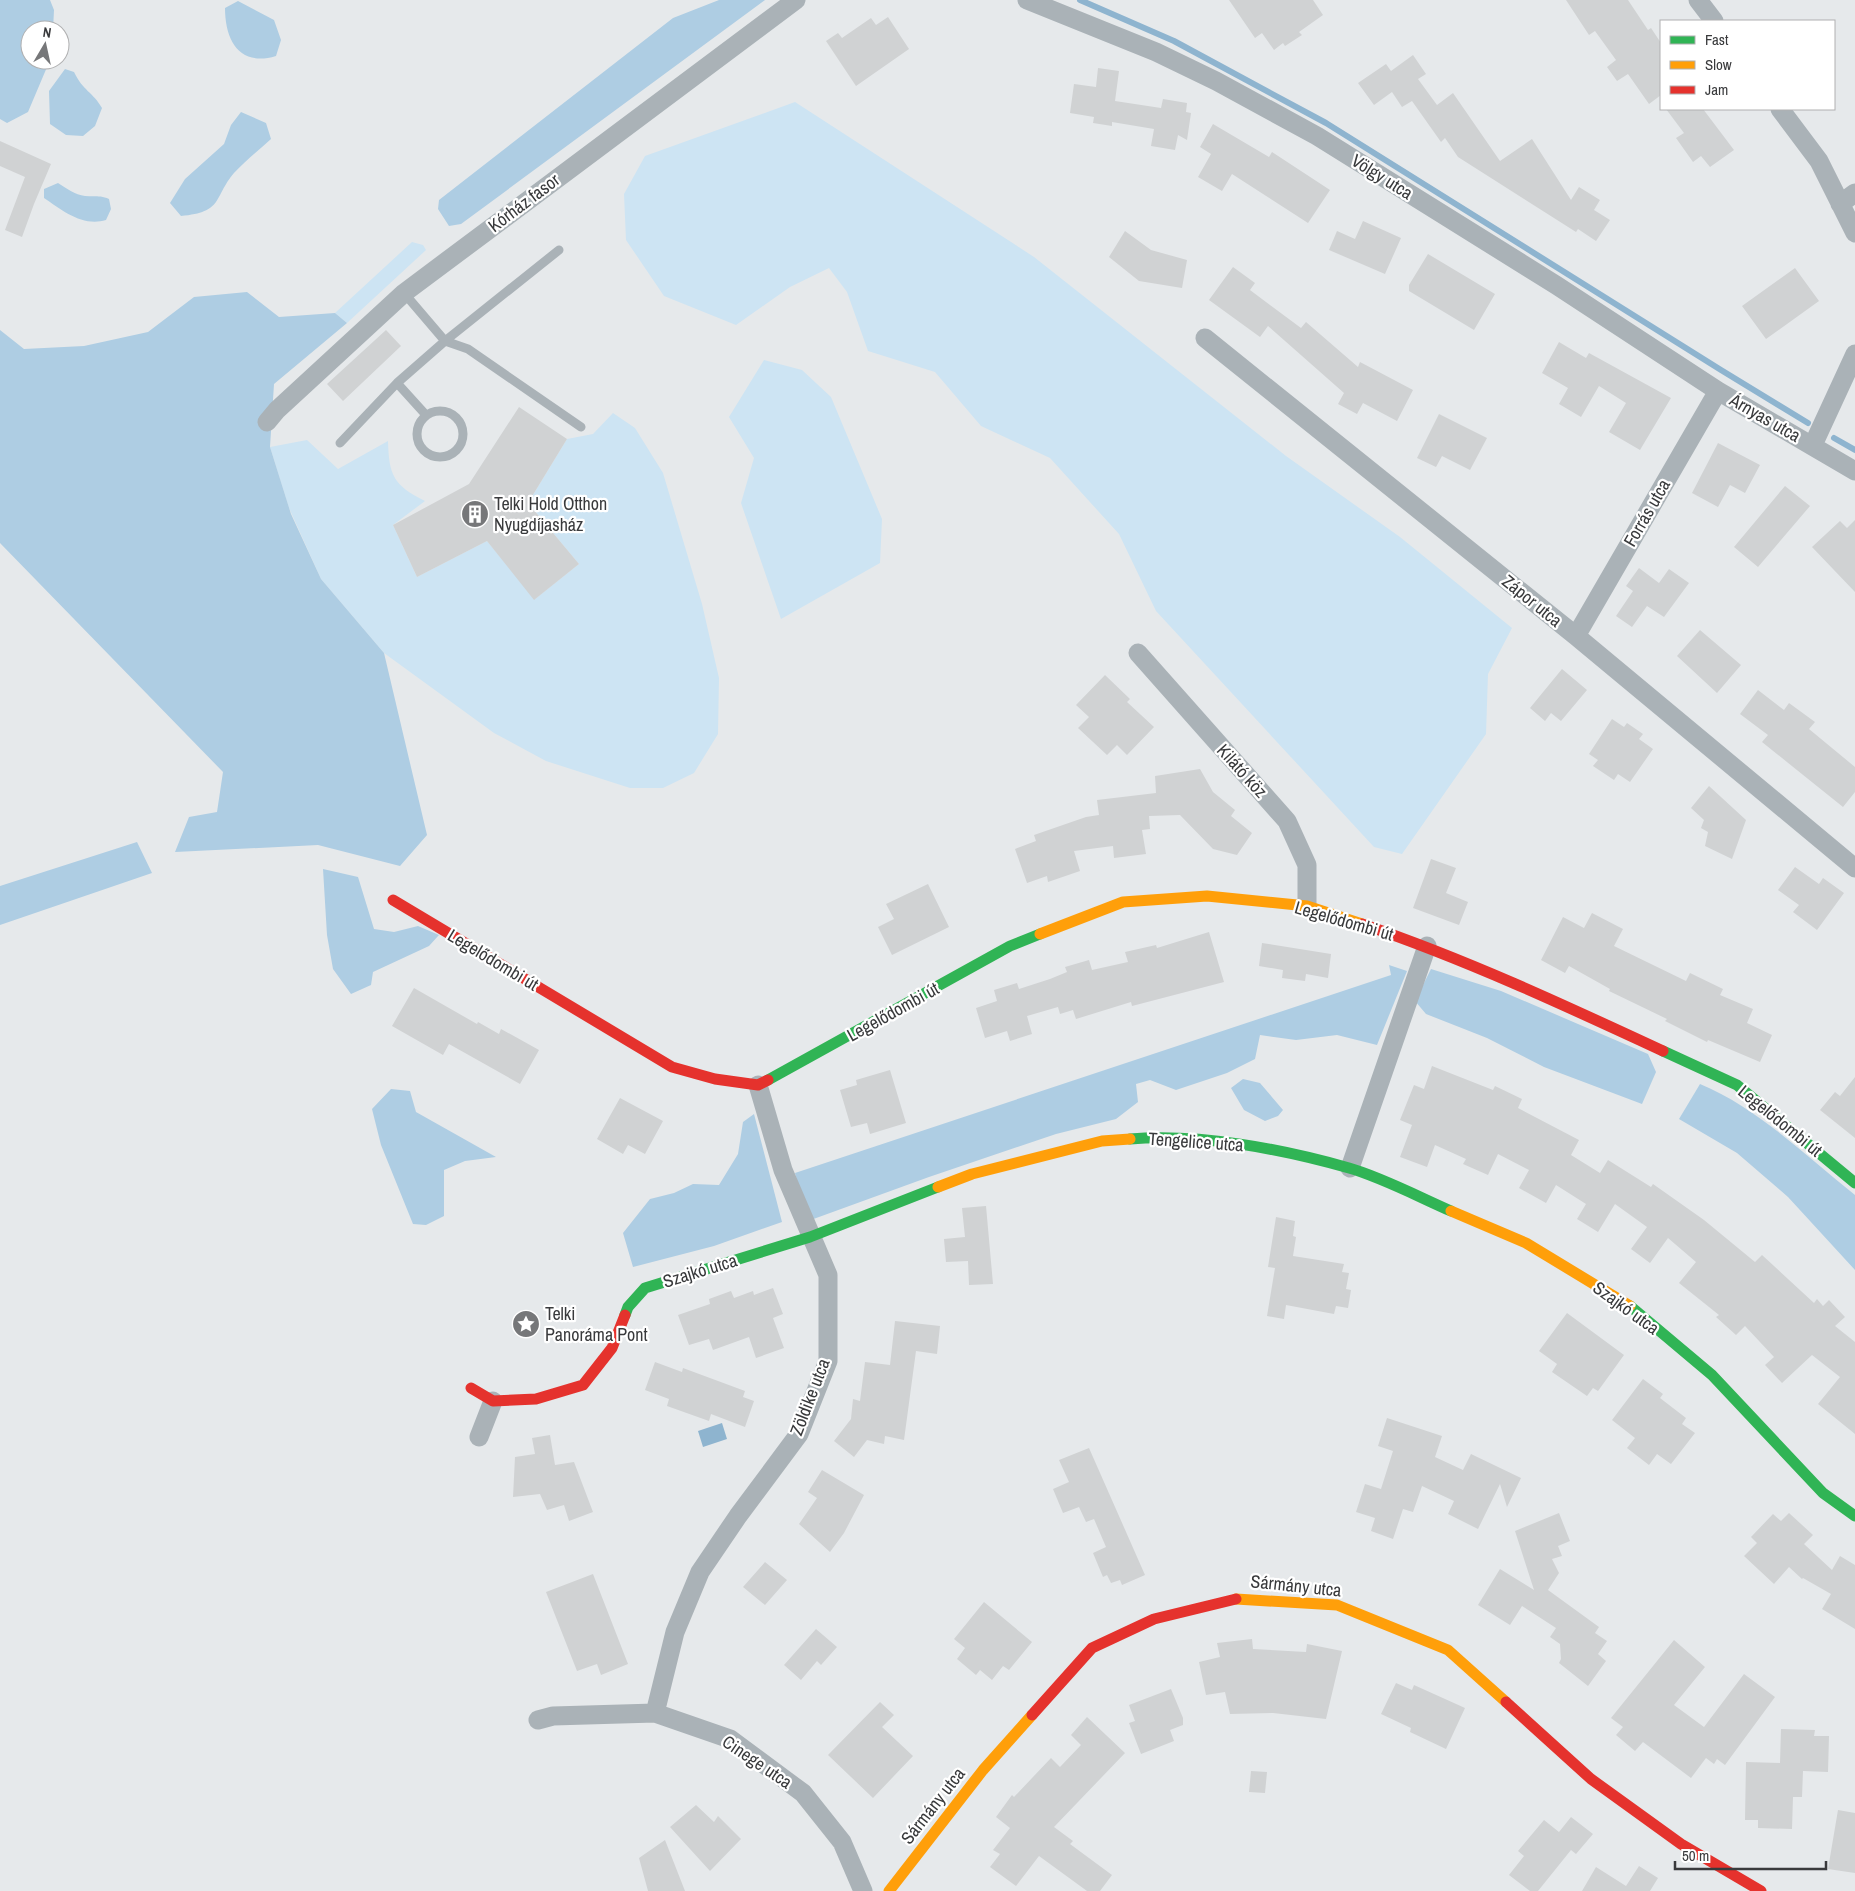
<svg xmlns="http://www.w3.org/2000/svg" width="1855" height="1891" font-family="'Archivo Narrow',sans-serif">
<rect width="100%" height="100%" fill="#e6e9eb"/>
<path fill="#cde4f3" d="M 795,102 L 1034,257 L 1286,456 L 1400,537 L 1512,628 L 1488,674 L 1486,734 L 1402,854 L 1374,847 L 1156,611 L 1119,534 L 1050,458 L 981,426 L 935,372 L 868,351 L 847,292 L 829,268 L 790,287 L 736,325 L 664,296 L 626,240 L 624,194 L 645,156 Z
M 412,242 L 423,245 L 426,250 L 347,323 L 335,313 Z
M 764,360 L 802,370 L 831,397 L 882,519 L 880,563 L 781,619 L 741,503 L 754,458 L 729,417 Z
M 613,413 L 635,428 L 663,473 L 702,604 L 719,678 L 718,734 L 694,773 L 663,788 L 630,788 L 546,761 L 494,733 L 384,653 L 321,579 L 289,508 L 270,447 L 307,440 L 338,469 L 388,441 C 389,475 393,485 425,501 L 393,525 L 417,577 L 487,541 L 535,599 L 579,564 L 528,503 L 567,439 L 593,434 Z"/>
<path fill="#aecde3" d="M 0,0 L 50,0 L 54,10 L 53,30 L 30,30 L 30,60 L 50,60 L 28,112 L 7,123 L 0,119 Z
M 719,0 L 765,0 L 461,224 L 449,226 L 438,209 L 439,200 L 673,18 Z
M 238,1 L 274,20 L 281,40 L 276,56 C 240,67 225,41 225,8 Z
M 65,69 L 74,72 C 83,91 93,92 102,108 L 95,126 L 83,136 L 66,135 L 50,124 L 49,91 Z
M 241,112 L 266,123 L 271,139 C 259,150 245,161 234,173 C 213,198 224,212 181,216 L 170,203 L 185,179 L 224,144 L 231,125 Z
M 58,183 C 66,188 75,195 85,196 C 94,197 100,195 109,199 L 111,209 L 106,220 C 83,227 63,211 44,198 L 44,189 Z
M 247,292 L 279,317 L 335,313 L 347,323 L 274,384 L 270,447 L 291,514 L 321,579 L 384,653 L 427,835 L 400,866 L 318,845 L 175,852 L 189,817 L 217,812 L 223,772 L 0,543 L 0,330 L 24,349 L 84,346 L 148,332 L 194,297 Z
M 137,842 L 152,873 L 0,925 L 0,886 Z
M 323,869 L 358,877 L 374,929 L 394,932 L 418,926 L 439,935 L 429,946 L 373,972 L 371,985 L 351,994 L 333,969 L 327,935 Z
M 1389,965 L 1407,971 L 1377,1045 L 1337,1035 L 1296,1040 L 1260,1035 L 1255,1059 L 1227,1073 L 1176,1090 L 1150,1080 L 1136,1084 L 1138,1102 L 1116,1119 L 1056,1134 L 929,1177 L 808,1221 L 795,1173 L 1391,975 Z
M 1431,969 L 1501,991 L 1648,1054 L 1656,1072 L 1642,1104 L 1544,1067 L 1487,1038 L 1426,1014 L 1415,1001 Z
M 1243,1079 L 1260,1083 L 1283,1110 L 1278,1116 L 1265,1121 L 1244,1110 L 1231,1088 Z
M 1700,1084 C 1758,1108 1806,1156 1855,1195 L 1855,1270 L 1788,1197 L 1737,1153 L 1679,1119 Z
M 391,1089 L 410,1091 L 416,1112 L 496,1157 L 465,1161 L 444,1170 L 444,1216 L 426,1225 L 413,1224 L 381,1145 L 372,1109 Z
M 754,1114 L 782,1222 L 714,1246 L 633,1267 L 623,1233 L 650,1199 L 674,1193 L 693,1184 L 719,1185 L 738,1154 L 743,1122 Z"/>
<path fill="#8eb4cf" d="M 722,1423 L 727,1439 L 703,1447 L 698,1431 Z"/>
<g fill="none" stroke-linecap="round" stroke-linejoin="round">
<path stroke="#8eb4cf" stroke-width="6" d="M 1080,0 L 1174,41 L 1326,123 L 1721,370 L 1808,423
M 1834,438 L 1855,450"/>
</g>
<path fill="#d0d2d3" d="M 1229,0 L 1313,0 L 1323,15 L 1299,32 L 1302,35 L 1285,46 L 1283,43 L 1274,50 L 1262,33 L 1255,38 Z
M 1566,0 L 1628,0 L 1648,30 L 1651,28 L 1661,43 L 1661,95 L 1649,104 L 1628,74 L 1617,81 L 1607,67 L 1616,60 L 1595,31 L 1589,35 Z
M 888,17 L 909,49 L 856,86 L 826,41 L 838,33 L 842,38 L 871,18 L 876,25 Z
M 1413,55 L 1426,74 L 1418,79 L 1437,105 L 1453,93 L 1500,161 L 1532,139 L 1571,200 L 1579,187 L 1600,200 L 1594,210 L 1610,220 L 1596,241 L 1578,229 L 1576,232 L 1458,157 L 1445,138 L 1441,142 L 1412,101 L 1402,107 L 1392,92 L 1374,105 L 1358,83 L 1386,64 L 1391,71 Z
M 1098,68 L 1119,71 L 1115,101 L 1161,108 L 1163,99 L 1187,103 L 1186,112 L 1191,113 L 1187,140 L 1178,135 L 1175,150 L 1151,146 L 1154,129 L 1112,122 L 1112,126 L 1093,123 L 1094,117 L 1070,113 L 1074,84 L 1096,87 Z
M 1666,109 L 1703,109 L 1734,150 L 1710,167 L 1701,156 L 1693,162 L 1676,138 L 1684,133 Z
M 1213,124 L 1269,157 L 1272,152 L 1330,190 L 1308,223 L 1232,174 L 1222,191 L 1198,177 L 1211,154 L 1200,147 Z
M 0,141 L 51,164 L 34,204 L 22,237 L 5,230 L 25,177 L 0,166 Z
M 1363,221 L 1401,238 L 1385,274 L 1329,250 L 1337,231 L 1355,239 Z
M 1125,231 L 1151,250 L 1187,260 L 1182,288 L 1139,281 L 1109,257 Z
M 1428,254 L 1495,294 L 1474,330 L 1409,291 L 1409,285 Z
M 1233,267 L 1255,283 L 1250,290 L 1301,328 L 1306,322 L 1358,367 L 1360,362 L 1413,390 L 1397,421 L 1363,403 L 1357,414 L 1338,404 L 1344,393 L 1268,326 L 1260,337 L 1209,300 Z
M 1795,268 L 1819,301 L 1766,339 L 1742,306 Z
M 386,330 L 401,346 L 343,401 L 327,384 Z
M 1559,342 L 1586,358 L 1589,353 L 1671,398 L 1640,450 L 1609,432 L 1626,403 L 1599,386 L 1581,417 L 1559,404 L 1568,388 L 1542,373 Z
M 519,407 L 567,439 L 528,503 L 579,564 L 534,600 L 487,541 L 417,577 L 393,525 L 469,484 Z
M 1439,414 L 1487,438 L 1470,470 L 1442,456 L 1436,467 L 1417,458 Z
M 1718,443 L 1760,465 L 1745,493 L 1730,485 L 1718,507 L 1692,493 Z
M 1785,486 L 1810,506 L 1758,567 L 1734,547 Z
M 1855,520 L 1855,592 L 1812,547 L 1840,521 L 1847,528 Z
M 1639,568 L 1659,583 L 1669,569 L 1689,583 L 1664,617 L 1647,606 L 1632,627 L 1616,616 L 1633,591 L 1626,586 Z
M 1700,630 L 1741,665 L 1717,693 L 1677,656 Z
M 1562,669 L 1587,690 L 1561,721 L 1551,713 L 1545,721 L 1530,708 Z
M 1105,675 L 1130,699 L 1127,702 L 1154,727 L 1127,755 L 1117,745 L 1107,755 L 1078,728 L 1089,717 L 1076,705 Z
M 1758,690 L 1784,710 L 1789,703 L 1815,722 L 1809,729 L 1855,767 L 1855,792 L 1843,807 L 1762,742 L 1768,735 L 1740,714 Z
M 1612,719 L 1624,727 L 1627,723 L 1643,734 L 1639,739 L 1653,749 L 1630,782 L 1618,774 L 1614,780 L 1593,766 L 1598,760 L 1589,754 Z
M 1200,769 L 1213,792 L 1235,810 L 1231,816 L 1252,833 L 1237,855 L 1213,849 L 1180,815 L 1149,816 L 1150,829 L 1142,830 L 1146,854 L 1114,858 L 1113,846 L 1074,851 L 1080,871 L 1048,882 L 1047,876 L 1027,883 L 1015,849 L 1036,841 L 1034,835 L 1086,817 L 1099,815 L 1097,800 L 1156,793 L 1155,776 Z
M 1709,786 L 1746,820 L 1732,859 L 1705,846 L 1708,832 L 1701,828 L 1704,820 L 1691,808 Z
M 1431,859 L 1456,868 L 1446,893 L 1468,902 L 1459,925 L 1413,908 Z
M 1795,867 L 1819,884 L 1823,878 L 1844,893 L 1817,930 L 1793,912 L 1799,905 L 1778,890 Z
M 928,884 L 949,927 L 892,955 L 878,927 L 894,919 L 886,904 Z
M 1592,913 L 1623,929 L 1614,946 L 1686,981 L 1690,973 L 1723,989 L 1720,995 L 1753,1009 L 1747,1023 L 1772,1035 L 1760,1062 L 1708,1040 L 1707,1042 L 1665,1021 L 1667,1019 L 1609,991 L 1610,989 L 1569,966 L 1565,973 L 1541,960 L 1563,917 L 1584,928 Z
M 1209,932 L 1224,982 L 1132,1006 L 1131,1002 L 1076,1019 L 1073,1010 L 1060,1014 L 1058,1007 L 1027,1016 L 1032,1034 L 1010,1041 L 1007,1031 L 985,1038 L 976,1008 L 997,1001 L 994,990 L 1017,983 L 1019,989 L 1050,979 L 1067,972 L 1065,967 L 1089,960 L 1092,970 L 1128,962 L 1125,952 L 1156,945 L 1157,948 Z
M 1262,943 L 1331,954 L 1328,978 L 1306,974 L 1305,981 L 1282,978 L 1283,970 L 1259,966 Z
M 414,988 L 477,1024 L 478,1022 L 499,1034 L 501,1029 L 539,1050 L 520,1084 L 449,1044 L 443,1055 L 392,1026 Z
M 1432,1066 L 1493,1090 L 1495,1086 L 1522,1099 L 1518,1108 L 1579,1140 L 1571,1155 L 1600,1173 L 1608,1160 L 1651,1187 L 1653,1184 L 1704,1220 L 1755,1262 L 1762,1255 L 1814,1303 L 1817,1299 L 1823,1306 L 1829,1300 L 1845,1317 L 1835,1326 L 1855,1342 L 1855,1434 L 1818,1404 L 1840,1377 L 1812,1355 L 1782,1383 L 1765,1365 L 1774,1357 L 1745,1326 L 1736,1335 L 1716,1317 L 1719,1315 L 1679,1283 L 1696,1262 L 1668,1238 L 1650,1263 L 1631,1249 L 1647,1227 L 1615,1204 L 1598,1232 L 1577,1219 L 1586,1204 L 1556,1185 L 1546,1203 L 1519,1188 L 1529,1170 L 1498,1154 L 1488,1175 L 1463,1164 L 1466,1159 L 1435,1145 L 1427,1167 L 1400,1157 L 1412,1125 L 1400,1120 L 1414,1085 L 1424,1089 Z
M 890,1070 L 906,1123 L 870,1134 L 867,1123 L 851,1127 L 840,1090 L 857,1085 L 856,1080 Z
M 1855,1077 L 1855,1138 L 1820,1110 L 1835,1092 L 1840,1096 Z
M 620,1098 L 663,1121 L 645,1154 L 628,1145 L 623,1154 L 597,1139 Z
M 986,1206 L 993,1284 L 969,1285 L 968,1261 L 946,1262 L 944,1239 L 965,1237 L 962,1208 Z
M 1276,1217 L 1295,1221 L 1293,1236 L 1296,1237 L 1293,1256 L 1344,1264 L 1342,1272 L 1349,1273 L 1346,1289 L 1351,1290 L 1348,1308 L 1336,1306 L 1334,1314 L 1286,1305 L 1284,1319 L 1267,1316 L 1275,1268 L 1268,1267 Z
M 773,1288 L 783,1314 L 773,1318 L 784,1348 L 756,1358 L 749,1337 L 713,1350 L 709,1339 L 689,1345 L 678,1315 L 710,1304 L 709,1299 L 731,1291 L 734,1298 L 753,1291 L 754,1295 Z
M 1567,1313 L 1624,1355 L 1598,1391 L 1593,1388 L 1587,1396 L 1552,1372 L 1557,1364 L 1539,1351 Z
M 895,1321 L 940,1326 L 937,1354 L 916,1351 L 904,1440 L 885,1436 L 884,1444 L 867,1440 L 854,1457 L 834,1441 L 851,1419 L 853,1399 L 860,1401 L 865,1362 L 890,1365 Z
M 655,1362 L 682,1372 L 683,1368 L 745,1391 L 743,1397 L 754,1401 L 745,1427 L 711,1414 L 709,1421 L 667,1406 L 669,1399 L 645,1390 Z
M 1643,1379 L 1663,1394 L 1660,1398 L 1686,1418 L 1682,1424 L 1695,1433 L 1671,1464 L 1657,1454 L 1649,1465 L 1627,1448 L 1635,1438 L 1612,1420 Z
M 1387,1418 L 1442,1436 L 1435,1457 L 1463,1470 L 1471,1454 L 1521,1478 L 1507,1507 L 1500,1484 L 1478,1529 L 1448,1514 L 1454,1501 L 1422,1486 L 1413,1512 L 1403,1509 L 1393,1539 L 1371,1531 L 1375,1518 L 1356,1512 L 1365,1484 L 1381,1489 L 1393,1451 L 1378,1446 Z
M 550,1435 L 555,1465 L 574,1462 L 593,1512 L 569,1521 L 564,1505 L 547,1510 L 540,1494 L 513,1497 L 515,1457 L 535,1454 L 532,1438 Z
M 1089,1448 L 1145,1575 L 1122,1585 L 1120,1580 L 1111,1583 L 1107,1575 L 1103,1577 L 1093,1553 L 1106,1547 L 1094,1519 L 1086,1522 L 1079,1507 L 1063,1513 L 1053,1489 L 1069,1482 L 1059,1460 Z
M 822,1470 L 864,1495 L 844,1533 L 830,1552 L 799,1524 L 817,1498 L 808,1492 Z
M 1559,1513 L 1570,1541 L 1558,1546 L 1562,1556 L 1552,1559 L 1559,1573 L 1548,1590 L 1599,1627 L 1595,1633 L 1607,1641 L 1598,1654 L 1606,1661 L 1588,1686 L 1559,1663 L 1561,1659 L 1560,1644 L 1550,1637 L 1556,1628 L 1522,1606 L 1510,1625 L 1478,1605 L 1500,1569 L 1534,1590 L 1515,1531 Z
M 1789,1513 L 1813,1535 L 1804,1544 L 1832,1570 L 1840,1556 L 1855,1565 L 1855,1629 L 1822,1609 L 1831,1594 L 1803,1578 L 1802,1579 L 1789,1567 L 1774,1584 L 1744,1556 L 1757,1543 L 1751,1537 L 1773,1514 L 1781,1521 Z
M 765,1562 L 787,1580 L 765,1605 L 743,1587 Z
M 593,1574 L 628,1664 L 601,1675 L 597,1664 L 577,1671 L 546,1592 Z
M 984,1602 L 1032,1642 L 1009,1670 L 1003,1666 L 992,1680 L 980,1670 L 976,1675 L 957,1659 L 965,1648 L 954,1639 Z
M 816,1629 L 837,1647 L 821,1665 L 817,1661 L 801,1680 L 784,1665 Z
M 1252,1639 L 1253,1649 L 1306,1652 L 1307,1644 L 1342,1651 L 1326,1719 L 1273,1713 L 1230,1714 L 1225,1692 L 1206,1695 L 1199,1662 L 1220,1657 L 1217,1643 Z
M 1674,1640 L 1705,1667 L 1674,1705 L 1704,1727 L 1744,1674 L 1775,1697 L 1725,1765 L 1717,1759 L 1714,1764 L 1706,1758 L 1691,1778 L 1643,1742 L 1635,1751 L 1616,1735 L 1623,1727 L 1611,1718 Z
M 1396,1683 L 1412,1690 L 1414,1685 L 1465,1708 L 1446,1749 L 1410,1732 L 1411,1728 L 1381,1714 Z
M 1171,1689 L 1183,1718 L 1183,1725 L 1170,1730 L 1174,1741 L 1141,1754 L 1129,1723 L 1135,1721 L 1129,1705 Z
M 880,1702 L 894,1715 L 882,1727 L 913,1756 L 873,1798 L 828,1755 Z
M 1087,1717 L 1125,1753 L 1054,1827 L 1073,1841 L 1070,1844 L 1112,1875 L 1100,1891 L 1087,1891 L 1039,1856 L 1016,1886 L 990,1867 L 1000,1854 L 993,1850 L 1010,1828 L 996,1817 L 1012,1795 L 1014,1797 L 1051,1758 L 1060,1767 L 1081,1745 L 1071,1735 Z
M 1781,1729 L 1815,1730 L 1814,1736 L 1829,1736 L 1828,1772 L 1803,1771 L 1802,1797 L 1793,1797 L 1792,1829 L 1758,1828 L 1758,1820 L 1745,1820 L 1746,1762 L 1780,1763 Z
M 1251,1771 L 1267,1772 L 1265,1793 L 1249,1792 Z
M 696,1805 L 714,1822 L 718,1816 L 741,1839 L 710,1871 L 670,1827 Z
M 1838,1810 L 1855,1813 L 1855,1873 L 1828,1869 Z
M 1571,1817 L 1593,1834 L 1576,1854 L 1571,1850 L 1538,1891 L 1530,1891 L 1509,1875 L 1524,1856 L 1518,1851 L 1544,1820 L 1559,1832 Z
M 665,1840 L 685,1891 L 648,1891 L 639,1858 Z
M 1639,1866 L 1658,1878 L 1650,1891 L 1582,1891 L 1596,1867 L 1626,1886 Z"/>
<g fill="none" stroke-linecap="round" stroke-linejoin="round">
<path stroke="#aab2b7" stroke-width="9" d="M 404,293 L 445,341 L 468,349 L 581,427
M 397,383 L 426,415
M417 434a23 23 0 1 1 46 0a23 23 0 1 1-46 0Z
M 340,443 L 397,383 L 445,341 L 559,250"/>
<path stroke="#aab2b7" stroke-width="19" d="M 1027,0 L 1156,52 L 1216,81 L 1317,136 L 1556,285 L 1718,391 L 1855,471
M 1698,0 L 1714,21
M 1780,109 L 1819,161 L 1855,233
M 1840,204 L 1855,193
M 1205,338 L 1576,636 L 1855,868
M 267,422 L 277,410 L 404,293 L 796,0
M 1813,445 L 1855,354
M 1576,636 L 1718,391
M 1138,653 L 1287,821 L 1307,865 L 1307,906
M 1350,1168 L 1427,946
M 479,1437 L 493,1401
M 655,1713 L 675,1632 L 700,1572 L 738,1516 L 799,1434 L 828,1361 L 828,1275 L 783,1170 L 758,1085
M 538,1720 L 553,1716 L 655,1713 L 730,1739 L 803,1793 L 842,1842 L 863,1891"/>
<path stroke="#30b455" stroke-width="11" d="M 1663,1051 L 1737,1085 L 1855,1183
M 768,1080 L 1010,946 L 1040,934
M 1130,1139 C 1199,1133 1282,1149 1349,1168 C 1381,1177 1419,1197 1451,1211
M 1630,1306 L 1712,1375 L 1823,1493 L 1855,1516
M 625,1315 L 628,1307 L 645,1288 L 810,1237 L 938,1187"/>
<path stroke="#ff9f0a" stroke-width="11" d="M 1040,934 L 1123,902 L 1207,896 L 1307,906 L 1362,924
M 938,1187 L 972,1174 L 1102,1141 L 1130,1139
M 1451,1211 L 1526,1243 L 1630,1306
M 1236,1599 L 1337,1605 L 1448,1650 L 1506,1702
M 889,1891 L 983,1770 L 1032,1715"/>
<path stroke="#e5322d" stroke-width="11" d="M 393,900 L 672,1067 L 715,1079 L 758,1085 L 768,1080
M 1362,924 C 1465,959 1564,1005 1663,1051
M 471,1388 L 493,1401 L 536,1399 L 583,1385 L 612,1348 L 625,1315
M 1506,1702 L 1591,1779 L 1681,1844 L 1761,1891
M 1032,1715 L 1092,1648 L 1154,1619 L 1236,1599"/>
</g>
<defs>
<g id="building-disc" transform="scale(1.4375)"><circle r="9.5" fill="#767779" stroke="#fff"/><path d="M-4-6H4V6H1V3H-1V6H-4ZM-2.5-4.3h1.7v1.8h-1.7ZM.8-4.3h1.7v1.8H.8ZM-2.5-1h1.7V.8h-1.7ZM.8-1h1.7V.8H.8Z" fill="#fff"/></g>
<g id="sight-disc" transform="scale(1.4375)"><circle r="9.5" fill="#767779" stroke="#fff"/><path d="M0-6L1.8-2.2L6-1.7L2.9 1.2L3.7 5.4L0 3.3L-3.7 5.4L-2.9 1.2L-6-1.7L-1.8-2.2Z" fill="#fff"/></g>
</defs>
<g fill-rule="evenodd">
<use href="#building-disc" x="475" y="514"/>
<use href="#sight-disc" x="526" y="1324"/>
</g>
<g text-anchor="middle" stroke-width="4.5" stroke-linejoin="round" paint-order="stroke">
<g font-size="18" fill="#393a3c" stroke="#fff">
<text transform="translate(1382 177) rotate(32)" y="6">Völgy utca</text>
<text transform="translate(524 203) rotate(-37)" y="6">Kórház fasor</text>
<text transform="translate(1765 418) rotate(30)" y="6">Árnyas utca</text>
<text transform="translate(1647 513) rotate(-60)" y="6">Forrás utca</text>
<text transform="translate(1532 601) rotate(39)" y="6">Zápor utca</text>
<text transform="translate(1242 771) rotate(48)" y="6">Kilátó köz</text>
<text transform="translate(1344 921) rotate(16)" y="6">Legelődombi út</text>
<text transform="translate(493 960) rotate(31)" y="6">Legelődombi út</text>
<text transform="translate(893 1012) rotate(-29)" y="6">Legelődombi út</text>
<text transform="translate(1780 1121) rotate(39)" y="6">Legelődombi út</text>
<text transform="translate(1196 1142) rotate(4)" y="6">Tengelice utca</text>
<text transform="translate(700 1271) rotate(-17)" y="6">Szajkó utca</text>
<text transform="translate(1626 1308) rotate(36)" y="6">Szajkó utca</text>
<text transform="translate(810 1397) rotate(-69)" y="6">Zöldike utca</text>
<text transform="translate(1296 1586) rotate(6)" y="6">Sármány utca</text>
<text transform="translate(757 1762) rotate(34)" y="6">Cinege utca</text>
<text transform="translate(933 1806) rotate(-52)" y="6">Sármány utca</text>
</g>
<g font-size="18" fill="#393a3c" stroke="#fff" text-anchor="start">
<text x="494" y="510">Telki Hold Otthon<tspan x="494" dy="21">Nyugdíjasház</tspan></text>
<text x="545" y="1320">Telki<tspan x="545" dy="21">Panoráma Pont</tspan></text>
</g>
</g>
<rect x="1660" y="20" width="175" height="90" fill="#ffffff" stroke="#b0b0b1"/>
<rect x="1670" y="36" width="25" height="8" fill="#30b455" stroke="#b0b0b1"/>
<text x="1705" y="45" font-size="15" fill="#393a3c">Fast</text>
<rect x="1670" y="61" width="25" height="8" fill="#ff9f0a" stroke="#b0b0b1"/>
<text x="1705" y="70" font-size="15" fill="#393a3c">Slow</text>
<rect x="1670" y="86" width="25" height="8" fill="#e5322d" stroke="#b0b0b1"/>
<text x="1705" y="95" font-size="15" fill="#393a3c">Jam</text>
<g transform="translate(45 45) rotate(9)"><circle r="24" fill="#ffffff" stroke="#b0b0b1"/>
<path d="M0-4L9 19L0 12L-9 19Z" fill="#767779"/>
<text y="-8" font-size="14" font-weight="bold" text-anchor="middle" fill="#393a3c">N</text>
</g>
<path d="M1675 1861v8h151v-8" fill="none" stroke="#393a3c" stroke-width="2.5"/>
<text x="1682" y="1861" font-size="15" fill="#393a3c" stroke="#ffffff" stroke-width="4" paint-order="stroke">50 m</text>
</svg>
